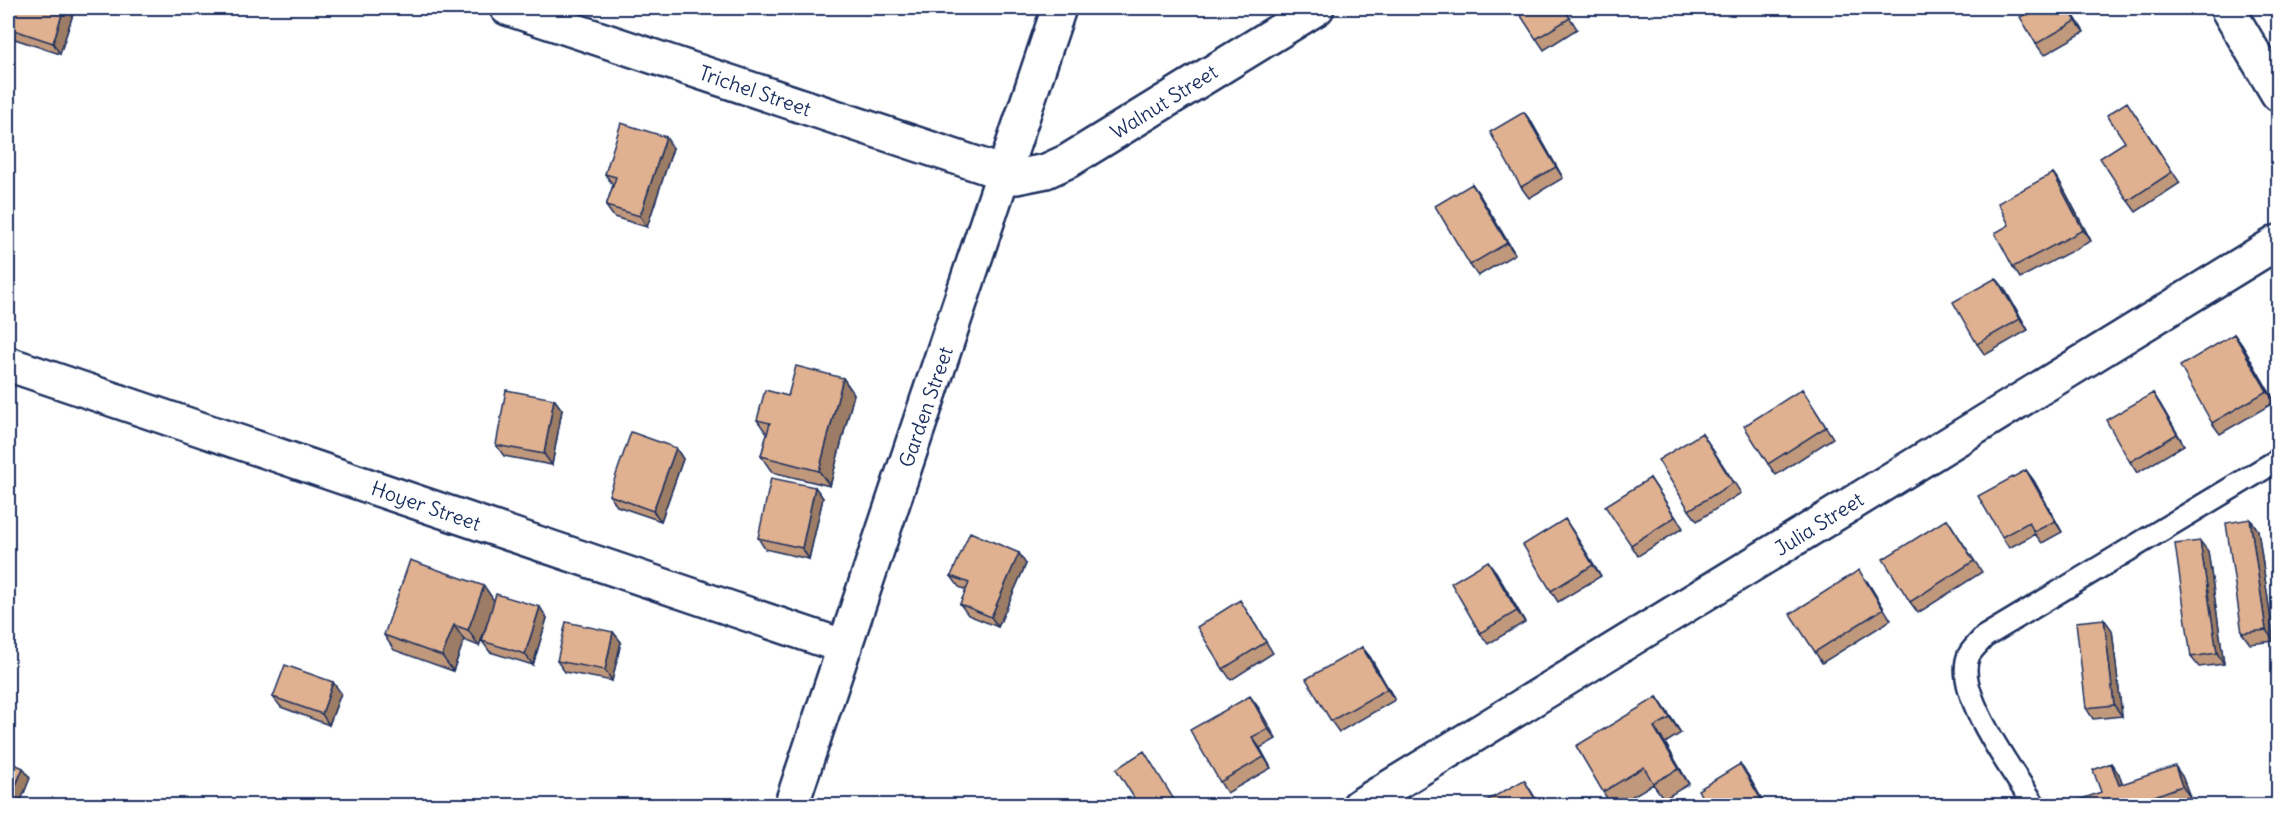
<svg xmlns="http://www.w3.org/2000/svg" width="2286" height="813" font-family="Delius,sans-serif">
<rect width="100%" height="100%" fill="#fff"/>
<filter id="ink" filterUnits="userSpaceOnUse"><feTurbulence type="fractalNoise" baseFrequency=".0167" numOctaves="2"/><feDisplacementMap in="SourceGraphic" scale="12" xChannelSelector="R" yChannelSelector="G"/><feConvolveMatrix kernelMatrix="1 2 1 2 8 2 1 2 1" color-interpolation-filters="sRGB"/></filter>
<g filter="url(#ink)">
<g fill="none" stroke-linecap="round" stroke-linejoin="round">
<g stroke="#1b2f5e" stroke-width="26">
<path id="service" d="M 2035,806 C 2015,774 1952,691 1969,655 C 1972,649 1980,642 1984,637 L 2278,460"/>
</g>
<g stroke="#1b2f5e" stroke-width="38">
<path id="minor" d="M 507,8 L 1016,177 L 1046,171 L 1068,161 L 1317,8
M 2227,8 L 2278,94
M 8,364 L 845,647
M 791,806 L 1059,8
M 1359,806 L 2278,242"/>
</g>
<use href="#service" stroke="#fff" stroke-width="21"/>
<use href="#minor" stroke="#fff" stroke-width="33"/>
</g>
<path fill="#c0987c" stroke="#1b2f5e" stroke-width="1.5" d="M 14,8 L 75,8 L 60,54 L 15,39 L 8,28 Z
M 1516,8 L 1564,8 L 1577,29 L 1544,50 Z
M 2036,8 L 2069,8 L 2084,32 L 2044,55 L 2036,44 Z
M 2134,113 L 2180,183 L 2136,212 L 2128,201 L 2125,142 Z
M 1532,123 L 1563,178 L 1529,198 L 1521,187 Z
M 673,148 L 647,227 L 614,217 L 606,206 L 613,185 L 605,174 Z
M 2053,173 L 2061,184 L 2091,241 L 2020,278 L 2013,267 L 2009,225 Z
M 1472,184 L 1479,194 L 1515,254 L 1478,276 L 1470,265 Z
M 2004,288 L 2028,330 L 1985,355 L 1977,344 Z
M 2234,334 L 2242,345 L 2275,402 L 2220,434 L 2212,423 Z
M 843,378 L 854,394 L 830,486 L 772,472 L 761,456 L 767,434 L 757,420 L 788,396 Z
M 1802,389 L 1833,438 L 1776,475 L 1768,464 Z
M 2153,393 L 2160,404 L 2184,445 L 2137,473 L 2130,462 Z
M 554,399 L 562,410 L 552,465 L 504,456 L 496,445 Z
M 1702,433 L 1741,493 L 1697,521 L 1689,510 Z
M 676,448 L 683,459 L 661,521 L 617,506 L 609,495 Z
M 2026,470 L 2034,481 L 2062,532 L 2042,543 L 2035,534 L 2009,548 L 2002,537 Z
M 1650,478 L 1683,528 L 1638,556 L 1631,545 Z
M 815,487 L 823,498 L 809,559 L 765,549 L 758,538 Z
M 1947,519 L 1982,572 L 1918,613 L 1910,602 Z
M 2250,519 L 2258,530 L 2274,641 L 2250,644 L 2242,633 Z
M 1572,530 L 1601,576 L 1558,602 L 1551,591 Z
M 2208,551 L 2224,664 L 2199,667 L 2191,657 Z
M 1026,564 L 998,627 L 968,615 L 960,604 L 966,590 L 959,587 L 951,576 Z
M 1496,572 L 1525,622 L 1488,644 L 1480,633 Z
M 1867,581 L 1891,620 L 1822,663 L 1815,652 Z
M 484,586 L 494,601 L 547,618 L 533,665 L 490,652 L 482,641 L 490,616 L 479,646 L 464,640 L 453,671 L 394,650 L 384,635 Z
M 1247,611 L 1273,653 L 1231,680 L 1223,669 Z
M 2112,630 L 2122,716 L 2093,719 L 2086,708 Z
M 613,632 L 621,642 L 612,681 L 565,672 L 557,661 Z
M 1362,647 L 1370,657 L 1395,700 L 1339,732 L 1331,721 Z
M 341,693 L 329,725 L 281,707 L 273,697 Z
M 1657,697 L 1681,733 L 1665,743 L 1689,784 L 1664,799 L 1653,784 L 1616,806 L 1612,806 L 1603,792 Z
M 1258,707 L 1276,739 L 1260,748 L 1271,768 L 1227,793 L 1220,782 Z
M 2119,774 L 2122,784 L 2182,776 L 2190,797 L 2165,806 L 2081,806 L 2101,792 Z"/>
<path fill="#9c7c65" stroke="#1b2f5e" stroke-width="1.5" d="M 64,8 L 75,8 L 60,54 L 53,43 Z
M 2068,8 L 2069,8 L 2084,32 L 2076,21 Z
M 1524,112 L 1532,123 L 1563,178 L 1556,167 Z
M 666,137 L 673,148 L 647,227 L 640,216 Z
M 2053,173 L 2061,184 L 2091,241 L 2083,230 Z
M 1472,184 L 1479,194 L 1515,254 L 1507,243 Z
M 1996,278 L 2004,288 L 2028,330 L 2020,319 Z
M 2234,334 L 2242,345 L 2275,402 L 2267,391 Z
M 843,378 L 854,394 L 830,486 L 819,471 Z
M 2153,393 L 2160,404 L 2184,445 L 2177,434 Z
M 554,399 L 562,410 L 552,465 L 544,454 Z
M 676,448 L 683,459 L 661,521 L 653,511 Z
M 2026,470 L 2034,481 L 2062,532 L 2055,521 Z
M 815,487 L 823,498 L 809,559 L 802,548 Z
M 1565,519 L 1572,530 L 1601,576 L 1593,565 Z
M 2250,519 L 2258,530 L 2274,641 L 2266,630 Z
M 2200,541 L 2208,551 L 2224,664 L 2217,653 Z
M 1019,553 L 1026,564 L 998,627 L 991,617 Z
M 1488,561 L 1496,572 L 1525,622 L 1517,611 Z
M 484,586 L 495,602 L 479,646 L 468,630 Z
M 540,607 L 547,618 L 533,665 L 525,654 Z
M 2104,619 L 2112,630 L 2122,716 L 2114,705 Z
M 454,625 L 464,640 L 453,671 L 442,656 Z
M 613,632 L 621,642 L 612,681 L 605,670 Z
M 1362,647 L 1370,657 L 1395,700 L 1387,689 Z
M 333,682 L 341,693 L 329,725 L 322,714 Z
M 1250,696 L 1258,707 L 1276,739 L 1268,729 Z
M 1657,697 L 1668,713 L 1681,733 L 1670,718 Z
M 1654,727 L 1665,743 L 1689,784 L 1679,769 Z
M 1252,737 L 1260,748 L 1271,768 L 1264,757 Z
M 2111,763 L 2119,774 L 2126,796 L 2119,785 Z
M 1740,764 L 1748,775 L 1766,806 L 1765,806 Z
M 2175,766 L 2182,776 L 2190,797 L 2182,786 Z
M 23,768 L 30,778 L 19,806 L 8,806 Z
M 1524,780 L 1531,791 L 1540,806 L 1539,806 Z"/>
<path fill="#dfb190" stroke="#1b2f5e" stroke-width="1.5" d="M 14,8 L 64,8 L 53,43 L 8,28 Z
M 1516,8 L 1563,8 L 1570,18 L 1536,39 Z
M 2036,8 L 2068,8 L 2076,21 L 2036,44 L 2020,17 Z
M 2127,102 L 2172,172 L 2128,201 L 2100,158 L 2125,142 L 2107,115 Z
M 1524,112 L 1556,167 L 1521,187 L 1490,132 Z
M 621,123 L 666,137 L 640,216 L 606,206 L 616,177 L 605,174 Z
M 2053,173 L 2083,230 L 2013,267 L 1995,233 L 2009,225 L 1998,203 Z
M 1472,184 L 1507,243 L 1470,265 L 1435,206 Z
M 1996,278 L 2020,319 L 1977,344 L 1953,302 Z
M 2234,334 L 2267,391 L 2212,423 L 2180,366 Z
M 796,366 L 843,378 L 819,471 L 761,456 L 770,423 L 757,420 L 765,390 L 788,396 Z
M 1802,389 L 1826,427 L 1768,464 L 1744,426 Z
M 506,390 L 554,399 L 544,454 L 496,445 Z
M 2153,393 L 2177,434 L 2130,462 L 2106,420 Z
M 631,432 L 676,448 L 653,511 L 609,495 Z
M 1702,433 L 1733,483 L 1689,510 L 1658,460 Z
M 2026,470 L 2055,521 L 2034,532 L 2029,522 L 2002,537 L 1978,496 Z
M 771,478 L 815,487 L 802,548 L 758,538 Z
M 1650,478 L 1675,517 L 1631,545 L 1605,506 Z
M 1565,519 L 1593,565 L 1551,591 L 1523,545 Z
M 1947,519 L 1974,561 L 1910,602 L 1883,559 Z
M 2250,519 L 2266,630 L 2242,633 L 2226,523 Z
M 970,532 L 1019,553 L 991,617 L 960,604 L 969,583 L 951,576 Z
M 2200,541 L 2217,653 L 2191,657 L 2175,544 Z
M 410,560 L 484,586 L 468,630 L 454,625 L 442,656 L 384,635 Z
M 1488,561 L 1517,611 L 1480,633 L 1451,583 Z
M 1859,570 L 1883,609 L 1815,652 L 1790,614 Z
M 496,594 L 540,607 L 525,654 L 482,641 Z
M 1240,600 L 1266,642 L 1223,669 L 1197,627 Z
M 2104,619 L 2114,705 L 2086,708 L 2076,622 Z
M 566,622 L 613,632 L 605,670 L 557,661 Z
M 1362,647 L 1387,689 L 1331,721 L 1306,679 Z
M 285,665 L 333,682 L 322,714 L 273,697 Z
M 1250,696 L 1268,729 L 1252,737 L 1264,757 L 1220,782 L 1190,730 Z
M 1657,697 L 1670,718 L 1654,727 L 1679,769 L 1653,783 L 1644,767 L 1603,792 L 1576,746 Z
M 1144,751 L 1178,806 L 1136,806 L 1138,804 L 1116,769 Z
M 8,761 L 23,768 L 8,804 Z
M 2111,763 L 2119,785 L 2175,766 L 2182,786 L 2127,806 L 2081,806 L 2079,800 L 2101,792 L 2093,770 Z
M 1740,764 L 1765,806 L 1707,806 L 1698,790 Z
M 1524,780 L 1539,806 L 1488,806 L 1486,801 Z"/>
</g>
<g text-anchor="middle" stroke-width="4.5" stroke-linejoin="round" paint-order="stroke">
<g font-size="20" fill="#1b2f5e" stroke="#fff">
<text transform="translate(755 91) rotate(19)" y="7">Trichel Street</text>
<text transform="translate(1164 102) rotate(-32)" y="7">Walnut Street</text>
<text transform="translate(926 407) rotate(-71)" y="7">Garden Street</text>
<text transform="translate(426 506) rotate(19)" y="7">Hoyer Street</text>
<text transform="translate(1819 524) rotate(-32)" y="7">Julia Street</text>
</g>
</g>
<rect width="2286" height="813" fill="none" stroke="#fff" stroke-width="30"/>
<rect x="15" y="15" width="2256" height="783" fill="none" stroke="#1b2f5e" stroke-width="2" filter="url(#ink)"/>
</svg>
